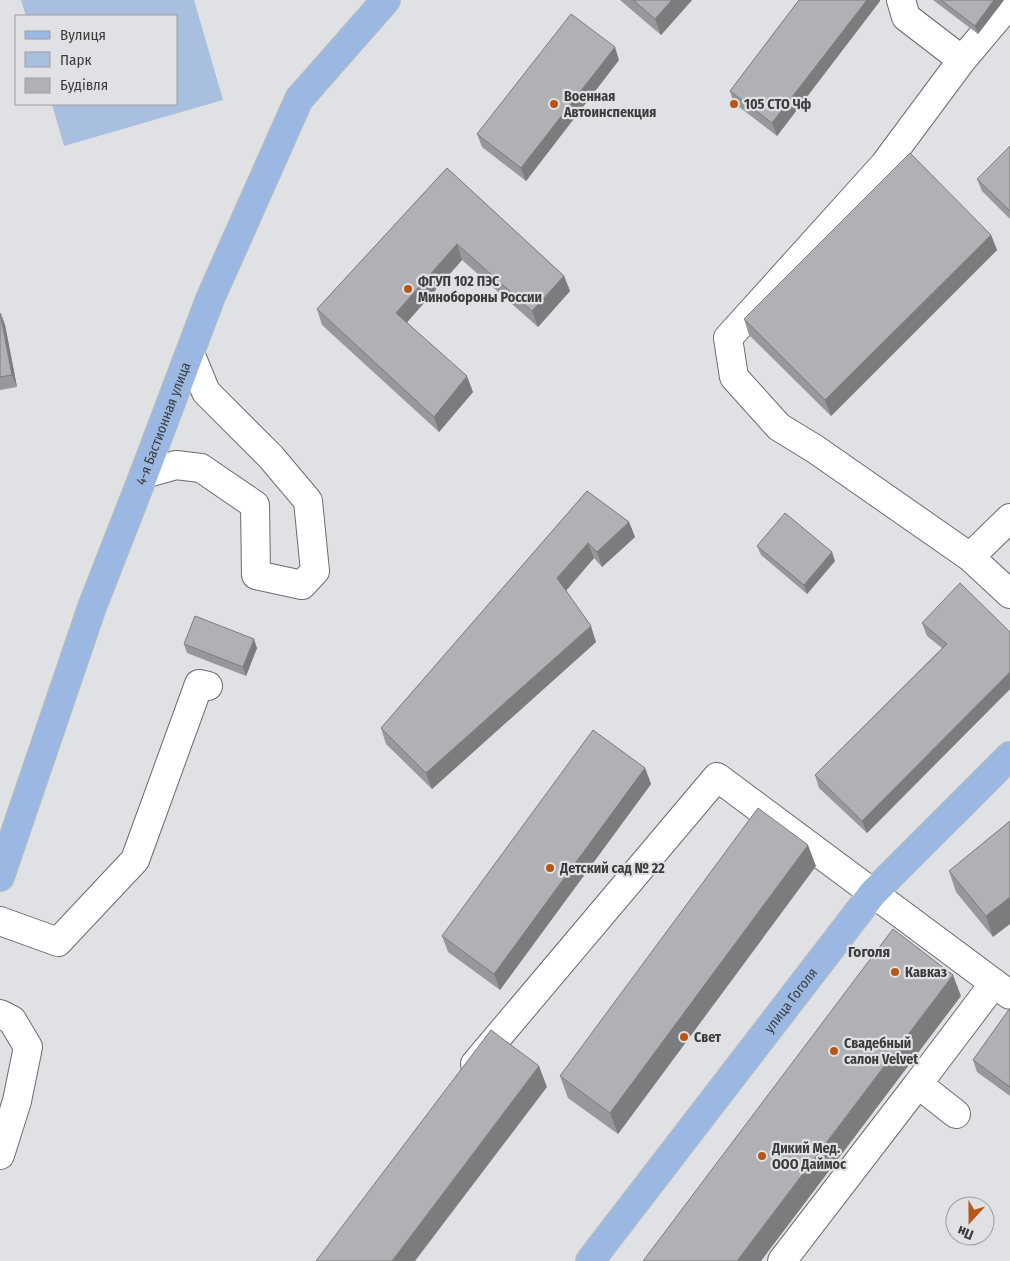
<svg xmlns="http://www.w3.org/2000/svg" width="1010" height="1261" font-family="'Fira Sans Condensed',sans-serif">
<rect width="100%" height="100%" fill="#dfe1e4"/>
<path fill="#a8bfe0" d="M 21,0 L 194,0 L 223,100 L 64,146 L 52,104 L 176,104 L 176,16 L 26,16 Z"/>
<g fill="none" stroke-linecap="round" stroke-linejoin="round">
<g stroke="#6a6c6e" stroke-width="30">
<path id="minor" d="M 901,0 L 906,17 L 962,60
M 144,474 L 176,465 L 201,468 L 255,505 L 256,575 L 302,585 L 315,571 L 308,501 L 271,457 L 206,392 L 190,353
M 1010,518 L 970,557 L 1010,594
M 970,557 L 815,449 L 779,427 L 734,377 L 728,338 L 884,165 L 962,60 L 1010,3
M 0,921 L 58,942 L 135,860 L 199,684 L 208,686
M 0,1014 L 12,1020 L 28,1047 L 17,1101 L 0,1155
M 475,1064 L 717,777 L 1010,995
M 918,1084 L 986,994
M 782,1261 L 918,1084 L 956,1114"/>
</g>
<g stroke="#bcbdbd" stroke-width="30">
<g id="major">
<path id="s1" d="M 0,877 L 92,607 L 144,474 L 210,299 L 299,99 L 386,0"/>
<path id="s2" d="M 590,1261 L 873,893 L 1010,756"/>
</g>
</g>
<use href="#minor" stroke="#fff" stroke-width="28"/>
<use href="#major" stroke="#9ab8e2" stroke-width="28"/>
</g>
<path fill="#96989b" d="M 620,0 L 692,0 L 661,35 Z
M 799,0 L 880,0 L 880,1 L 777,136 L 734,103 L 730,91 Z
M 933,0 L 1004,0 L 978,34 Z
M 619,60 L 526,181 L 482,147 L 477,134 Z
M 1010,146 L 1010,219 L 982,191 L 977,179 Z
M 447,168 L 564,276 L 570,291 L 538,327 L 462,260 L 407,322 L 473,392 L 439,432 L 322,325 L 317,309 Z
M 991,235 L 997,250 L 831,416 L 749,335 L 744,319 Z
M 0,313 L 5,325 L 17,387 L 0,390 Z
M 587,491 L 629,522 L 635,537 L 602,567 L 594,558 L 566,591 L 596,642 L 432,789 L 386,744 L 381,728 Z
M 757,546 L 835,561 L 807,594 L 761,555 Z
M 922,623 L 1010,632 L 1010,689 L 867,833 L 819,788 L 815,775 L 942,648 L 927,636 Z
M 184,644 L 257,648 L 246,676 L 187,653 Z
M 645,768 L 651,784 L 500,990 L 448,952 L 442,936 Z
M 1010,821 L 993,937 L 956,892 L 949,871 Z
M 816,866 L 618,1134 L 568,1098 L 560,1076 Z
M 1010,1008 L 1010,1096 L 977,1072 L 973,1060 Z"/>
<path fill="#7a7c7e" d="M 672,0 L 692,0 L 661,35 L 655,19 Z
M 867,0 L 880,0 L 880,1 L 777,136 L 772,123 Z
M 994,0 L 1004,0 L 978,34 L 975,26 Z
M 615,47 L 619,60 L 526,181 L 521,168 Z
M 991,235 L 997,250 L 831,416 L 825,400 Z
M 457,244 L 462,260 L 402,328 L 396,313 Z
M 564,276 L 570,291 L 538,327 L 532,311 Z
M 1,313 L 5,325 L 17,387 L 12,375 Z
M 467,376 L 473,392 L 439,432 L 434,417 Z
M 629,522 L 635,537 L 602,567 L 597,552 Z
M 588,543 L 594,558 L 563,594 L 557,578 Z
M 832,552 L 835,561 L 807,594 L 804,585 Z
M 591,626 L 596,642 L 432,789 L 426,773 Z
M 254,639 L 257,648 L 246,676 L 243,667 Z
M 1010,672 L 1010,689 L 867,833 L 862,821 Z
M 645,768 L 651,784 L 500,990 L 494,974 Z
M 808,845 L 816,866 L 618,1134 L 610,1113 Z
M 1010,897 L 1010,924 L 993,937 L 986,916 Z
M 953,975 L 961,996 L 761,1261 L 737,1261 Z
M 539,1066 L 547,1087 L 415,1261 L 392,1261 Z"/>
<path fill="#afb1b4" stroke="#7a7c7e" d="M 633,0 L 672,0 L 655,19 Z
M 799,0 L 867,0 L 772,123 L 730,91 Z
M 941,0 L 994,0 L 975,26 Z
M 571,14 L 615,47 L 521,168 L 477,134 Z
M 1010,146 L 1010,211 L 977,179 Z
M 910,153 L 991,235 L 825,400 L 744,319 Z
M 447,168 L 564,276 L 532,311 L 457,244 L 396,313 L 467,376 L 434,417 L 317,309 Z
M 0,313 L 12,375 L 0,377 Z
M 587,491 L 629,522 L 597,552 L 588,543 L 557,578 L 591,626 L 426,773 L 381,728 Z
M 785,513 L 832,552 L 804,585 L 757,546 Z
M 960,583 L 1010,632 L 1010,672 L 862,821 L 815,775 L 947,644 L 922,623 Z
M 195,616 L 254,639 L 243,667 L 184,644 Z
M 593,730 L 645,768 L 494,974 L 442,936 Z
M 758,808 L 808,845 L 610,1113 L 560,1076 Z
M 1010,821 L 1010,897 L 986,916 L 949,871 Z
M 893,929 L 953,975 L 737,1261 L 643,1261 Z
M 1010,1008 L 1010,1087 L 973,1060 Z
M 491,1030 L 539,1066 L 392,1261 L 316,1261 Z"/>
<g fill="#b8561a" stroke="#dfe1e4" stroke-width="2">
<circle cx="554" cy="104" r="5"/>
<circle cx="734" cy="104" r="5"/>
<circle cx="408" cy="289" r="5"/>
<circle cx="550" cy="868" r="5"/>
<circle cx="895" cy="972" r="5"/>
<circle cx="684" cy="1037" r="5"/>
<circle cx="834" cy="1051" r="5"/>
<circle cx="762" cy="1156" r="5"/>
</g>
<g text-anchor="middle" stroke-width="4.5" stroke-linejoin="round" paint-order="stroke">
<g font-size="14" font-weight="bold" fill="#3b3c3d" stroke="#dfe1e4" text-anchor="start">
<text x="564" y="101">Военная<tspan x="564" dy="16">Автоинспекция</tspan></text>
<text x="744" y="109">105 СТО Чф</text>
<text x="418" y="286">ФГУП 102 ПЭС<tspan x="418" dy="16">Минобороны России</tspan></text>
<text x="560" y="873">Детский сад № 22</text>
<text x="905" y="977">Кавказ</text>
<text x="694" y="1042">Свет</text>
<text x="844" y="1048">Свадебный<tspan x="844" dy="16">салон Velvet</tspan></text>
<text x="772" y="1153">Дикий Мед.<tspan x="772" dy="16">ООО Даймос</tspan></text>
</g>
<g font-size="14" fill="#3b3c3d" stroke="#dfe1e4">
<text dy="5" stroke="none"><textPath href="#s1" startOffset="482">4-я Бастионная улица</textPath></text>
<text dy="5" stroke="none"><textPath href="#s2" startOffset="329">улица Гоголя</textPath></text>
</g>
<g font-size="15" font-weight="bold" fill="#3b3c3d" stroke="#dfe1e4">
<text x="869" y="957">Гоголя</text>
</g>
</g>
<rect x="15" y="15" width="162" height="90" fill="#dfe1e4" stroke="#9d9fa1"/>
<rect x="25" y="31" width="25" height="8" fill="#9ab8e2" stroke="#9d9fa1"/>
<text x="60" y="40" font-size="15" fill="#3b3c3d">Вулиця</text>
<rect x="25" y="52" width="25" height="15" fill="#a8bfe0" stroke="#9d9fa1"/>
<text x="60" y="65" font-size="15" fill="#3b3c3d">Парк</text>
<rect x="25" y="78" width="25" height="15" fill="#afb1b4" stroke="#9d9fa1"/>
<text x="60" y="90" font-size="15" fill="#3b3c3d">Будівля</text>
<g transform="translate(970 1221) rotate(201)"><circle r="24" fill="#dfe1e4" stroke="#9d9fa1"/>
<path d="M0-4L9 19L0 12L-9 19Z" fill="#b8561a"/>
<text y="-8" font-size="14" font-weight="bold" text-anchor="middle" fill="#3b3c3d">Пн</text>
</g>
</svg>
